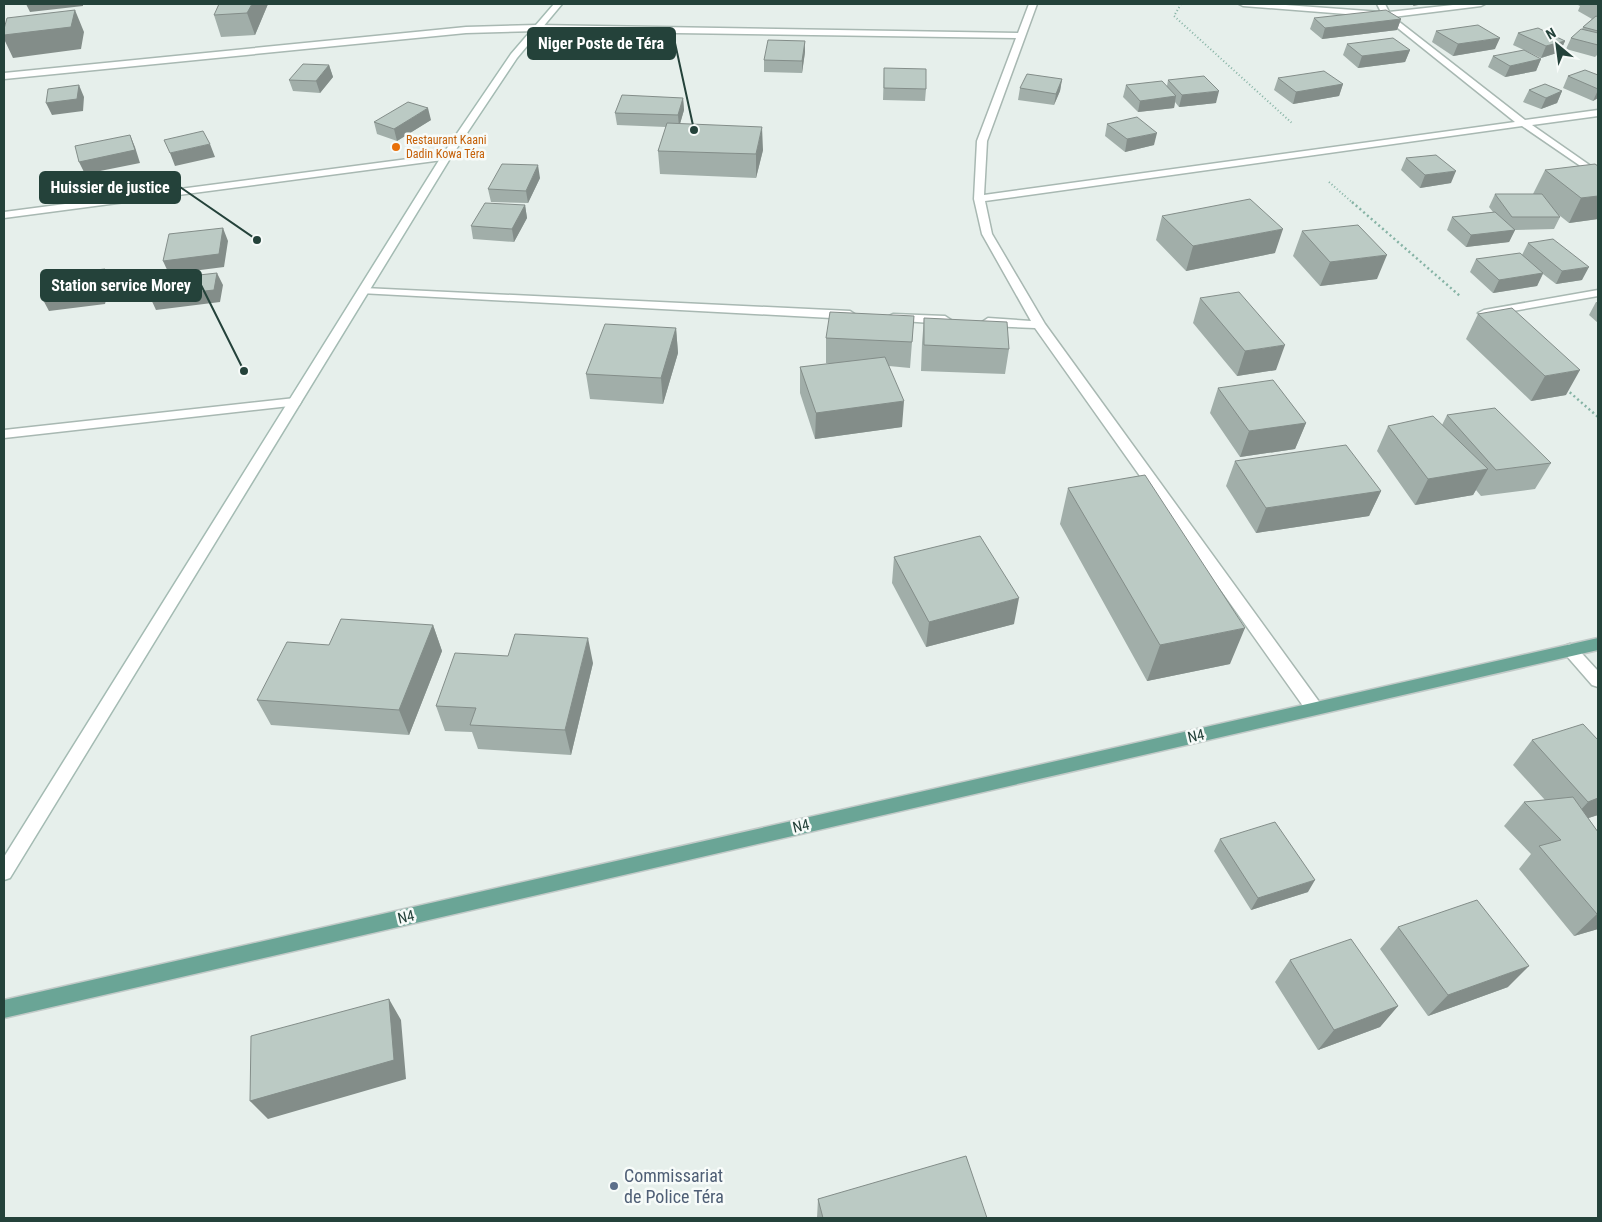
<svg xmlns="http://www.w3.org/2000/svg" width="1602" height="1222" font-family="'Roboto Condensed',sans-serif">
<rect width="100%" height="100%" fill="#e6efeb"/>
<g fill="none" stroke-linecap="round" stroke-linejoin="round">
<g stroke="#a8b8b2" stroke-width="3">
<path id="minor" d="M 1029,4 L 1037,4 L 987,141 L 984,195 L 1515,122 L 1384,17 L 1243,6 L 1239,4 L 1272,4 L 1381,12 L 1377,4 L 1385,4 L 1389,12 L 1462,4 L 1485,4 L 1481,6 L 1393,17 L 1525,120 L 1598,110 L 1598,116 L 1532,125 L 1598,171 L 1598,178 L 1522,126 L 985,201 L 992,234 L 1045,324 L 1320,703 L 1322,708 L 1320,713 L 1314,714 L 1308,713 L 1035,328 L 988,326 L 982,322 L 988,318 L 1031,321 L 982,234 L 974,199 L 977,141 L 1016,38 L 537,31 L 466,33 L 4,79 L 4,73 L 466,27 L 537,25 L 1018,33 Z
M 446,154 L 450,155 L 450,159 L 4,218 L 4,212 Z
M 364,288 L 850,311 L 856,315 L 850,319 L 360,293 L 358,291 L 360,289 Z
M 1598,290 L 1598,296 L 1484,316 L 1478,313 L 1484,310 Z
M 893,314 L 945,316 L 951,320 L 945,324 L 889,320 L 887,318 L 889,316 Z
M 295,398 L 299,399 L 301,402 L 299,405 L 4,438 L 4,430 Z
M 1570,644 L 1575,646 L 1598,671 L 1598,687 L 1592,685 L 1565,654 L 1562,650 L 1565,646 Z"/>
</g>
<g stroke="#a4bbb3" stroke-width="3">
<path id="secondary" d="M 554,4 L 562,4 L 517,58 L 451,157 L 10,878 L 4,880 L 4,857 L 441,157 L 511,54 Z"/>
</g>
<g stroke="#c2cac8" stroke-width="3">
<path id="primary" d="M 1598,638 L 1598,650 L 4,1018 L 4,1000 Z"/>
</g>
<path stroke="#86b3a5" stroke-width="2" stroke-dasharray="1 2.5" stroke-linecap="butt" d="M 1181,4 L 1174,16 L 1293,124
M 1329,182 L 1354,204"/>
<path stroke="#86b3a5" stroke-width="2.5" stroke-dasharray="2 3" stroke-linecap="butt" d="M 1352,202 L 1460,296
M 1566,389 L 1598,417"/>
<use href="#minor" fill="#fff" fill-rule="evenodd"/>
<use href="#secondary" fill="#fff" fill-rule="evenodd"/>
<use href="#primary" fill="#6aa596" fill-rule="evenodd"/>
</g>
<path fill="#a1aea9" d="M 268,4 L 255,35 L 221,37 L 214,15 Z
M 1579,4 L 1598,4 L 1598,54 L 1595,57 L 1566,49 L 1571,38 L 1582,29 L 1583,27 L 1592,19 L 1578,11 L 1580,6 L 1578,5 Z
M 1314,18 L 1401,19 L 1397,30 L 1322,39 L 1310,29 Z
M 1436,31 L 1495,49 L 1453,56 L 1432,42 Z
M 1518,33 L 1565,41 L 1560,52 L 1541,58 L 1513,45 Z
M 805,41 L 805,52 L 802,73 L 764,72 L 764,60 Z
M 1347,44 L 1410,50 L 1405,62 L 1358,68 L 1343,55 Z
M 1493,56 L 1541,59 L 1536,71 L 1505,77 L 1488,67 Z
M 329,65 L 333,77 L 320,93 L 293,91 L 289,80 Z
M 884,68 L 926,89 L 925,101 L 883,100 Z
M 1598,75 L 1598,98 L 1593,101 L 1563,88 L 1568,76 Z
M 1278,78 L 1343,84 L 1339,96 L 1293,104 L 1274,90 Z
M 1062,79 L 1060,91 L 1054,105 L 1018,100 L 1020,88 Z
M 1168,80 L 1216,103 L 1179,107 L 1175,102 L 1174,108 L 1138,112 L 1123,97 L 1126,85 L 1167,86 Z
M 1529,90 L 1562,91 L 1557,103 L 1541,109 L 1523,102 Z
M 683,98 L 684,110 L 680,124 L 763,150 L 756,178 L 660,174 L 658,151 L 666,127 L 617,125 L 615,113 Z
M 431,120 L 397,141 L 377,134 L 374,122 Z
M 1107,124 L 1154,145 L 1125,152 L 1105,136 Z
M 1406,158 L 1451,183 L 1420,188 L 1401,170 Z
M 1598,166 L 1598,219 L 1569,223 L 1559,215 L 1560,217 L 1554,229 L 1515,230 L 1509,242 L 1466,247 L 1447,230 L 1452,217 L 1493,212 L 1489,207 L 1495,194 L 1533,194 L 1545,170 Z
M 540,178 L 528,203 L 491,202 L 488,189 Z
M 525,205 L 527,218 L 514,242 L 473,239 L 471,226 Z
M 1162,216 L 1275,253 L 1186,271 L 1156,240 Z
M 1302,231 L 1377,279 L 1320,286 L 1293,256 Z
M 1528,243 L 1582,280 L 1556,284 L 1543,274 L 1537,286 L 1493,293 L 1470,272 L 1476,259 L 1522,255 Z
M 1200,298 L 1276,370 L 1237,376 L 1193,323 Z
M 1596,302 L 1598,302 L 1598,323 L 1589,315 Z
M 1478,314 L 1566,395 L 1531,401 L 1466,339 Z
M 914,316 L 910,368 L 889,366 L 902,427 L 815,439 L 800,393 L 800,367 L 830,364 L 826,363 L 826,338 Z
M 924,318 L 1009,349 L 1005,374 L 921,371 L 922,343 Z
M 676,328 L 678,353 L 663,404 L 590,399 L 586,374 Z
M 1218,388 L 1306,423 L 1295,449 L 1240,457 L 1210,413 Z
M 1447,415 L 1551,463 L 1535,489 L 1481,496 L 1476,490 L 1473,495 L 1415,505 L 1377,451 L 1388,426 L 1442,425 Z
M 1235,461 L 1381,491 L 1369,516 L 1256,533 L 1226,486 Z
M 1068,488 L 1230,664 L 1147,681 L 1060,524 Z
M 894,557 L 1014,624 L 926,647 L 892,583 Z
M 433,625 L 442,651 L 409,735 L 271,725 L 257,700 L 329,645 Z
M 593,663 L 571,755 L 478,749 L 472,732 L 445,731 L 436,706 Z
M 1532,740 L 1598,740 L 1598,815 L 1588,818 L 1598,832 L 1598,929 L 1574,936 L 1519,869 L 1531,854 L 1504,826 L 1524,802 L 1545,800 L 1513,765 Z
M 1220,839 L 1308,892 L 1251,910 L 1214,851 Z
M 1398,927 L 1508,987 L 1428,1016 L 1380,949 Z
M 1290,960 L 1398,1006 L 1380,1027 L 1318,1050 L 1275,982 Z
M 818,1199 L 987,1218 L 817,1218 Z"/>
<path fill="#838d89" d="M 26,4 L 83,4 L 83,6 L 30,12 Z
M 252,4 L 268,4 L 255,35 L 247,13 Z
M 1414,4 L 1424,4 L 1413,6 Z
M 75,10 L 84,32 L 81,49 L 13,58 L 4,39 L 4,35 Z
M 1401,19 L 1397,30 L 1322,39 L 1325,28 Z
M 1500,38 L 1495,49 L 1453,56 L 1458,44 Z
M 805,41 L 805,52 L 802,73 L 802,61 Z
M 1565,41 L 1560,52 L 1541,58 L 1546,46 Z
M 1410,50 L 1405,62 L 1358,68 L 1362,56 Z
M 1541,59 L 1536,71 L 1505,77 L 1510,66 Z
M 329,65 L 333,77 L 320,93 L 316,81 Z
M 1062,79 L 1060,91 L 1054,105 L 1056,94 Z
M 1343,84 L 1339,96 L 1293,104 L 1296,92 Z
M 79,85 L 84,97 L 83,111 L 52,115 L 46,103 Z
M 1598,90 L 1598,98 L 1593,101 Z
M 1219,91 L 1216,103 L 1179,107 L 1182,95 Z
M 1562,91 L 1557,103 L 1541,109 L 1546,98 Z
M 1176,96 L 1174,108 L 1138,112 L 1140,101 Z
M 683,98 L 684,110 L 679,127 L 678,115 Z
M 428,108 L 431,120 L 397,141 L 394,129 Z
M 762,127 L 763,150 L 756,178 L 756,154 Z
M 1157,133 L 1154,145 L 1125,152 L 1127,139 Z
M 130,135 L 135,147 L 140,163 L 85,174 L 79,162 Z
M 210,144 L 215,157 L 175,166 L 170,153 Z
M 538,165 L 540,178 L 528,203 L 526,191 Z
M 1456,171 L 1451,183 L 1420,188 L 1425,175 Z
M 1598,196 L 1598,219 L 1569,223 L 1581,198 Z
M 525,205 L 527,218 L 514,242 L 512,229 Z
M 223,228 L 228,241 L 224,267 L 169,274 L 163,261 Z
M 1283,229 L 1275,253 L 1186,271 L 1193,246 Z
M 1515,230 L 1509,242 L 1466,247 L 1471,235 Z
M 1387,255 L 1377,279 L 1320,286 L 1330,262 Z
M 1589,267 L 1582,280 L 1556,284 L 1562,271 Z
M 105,269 L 111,281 L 105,304 L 49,311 L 42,298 Z
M 217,273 L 223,285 L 220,302 L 156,310 L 150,297 Z
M 1543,273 L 1537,286 L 1493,293 L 1499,280 Z
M 676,328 L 678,353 L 663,404 L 661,378 Z
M 1285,345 L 1276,370 L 1237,376 L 1245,351 Z
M 1580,370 L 1566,395 L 1531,401 L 1545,376 Z
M 904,401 L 902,427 L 815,439 L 816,413 Z
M 1306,423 L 1295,449 L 1240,457 L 1249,431 Z
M 1488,469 L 1473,495 L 1415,505 L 1428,479 Z
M 1381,491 L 1369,516 L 1256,533 L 1266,508 Z
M 1019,598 L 1014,624 L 926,647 L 929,622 Z
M 433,625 L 442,651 L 409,735 L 399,710 Z
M 1245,628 L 1230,664 L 1147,681 L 1160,645 Z
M 588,638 L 593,663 L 571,755 L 565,730 Z
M 1598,798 L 1598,815 L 1567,825 L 1588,802 Z
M 1315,880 L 1308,892 L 1251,910 L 1258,898 Z
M 1597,914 L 1598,914 L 1598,929 L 1574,936 Z
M 1529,966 L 1508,987 L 1428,1016 L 1448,995 Z
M 389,999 L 401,1020 L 406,1079 L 268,1119 L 250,1101 Z
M 1398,1006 L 1380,1027 L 1318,1050 L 1334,1030 Z"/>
<path fill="#bbcac4" stroke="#838d89" d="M 219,4 L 252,4 L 247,13 L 214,15 Z
M 75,10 L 71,27 L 4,35 L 4,29 L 7,18 Z
M 1386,10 L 1401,19 L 1325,28 L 1314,18 Z
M 1596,16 L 1598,17 L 1598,31 L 1583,27 Z
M 1478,25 L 1500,38 L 1458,44 L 1436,31 Z
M 1538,28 L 1565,41 L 1546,46 L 1518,33 Z
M 1581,29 L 1598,33 L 1598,45 L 1571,38 Z
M 1393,38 L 1410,50 L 1362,56 L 1347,44 Z
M 768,40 L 805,41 L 802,61 L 764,60 Z
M 1524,50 L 1541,59 L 1510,66 L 1493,56 Z
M 303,64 L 329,65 L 316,81 L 289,80 Z
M 884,68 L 926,69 L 926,89 L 884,88 Z
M 1585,70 L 1598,75 L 1598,89 L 1568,76 Z
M 1324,71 L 1343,84 L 1296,92 L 1278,78 Z
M 1027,74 L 1062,79 L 1056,94 L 1020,88 Z
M 1204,76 L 1219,91 L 1182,95 L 1168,80 Z
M 1162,81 L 1176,96 L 1140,101 L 1126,85 Z
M 1545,84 L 1562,91 L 1546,98 L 1529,90 Z
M 79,85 L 77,99 L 46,103 L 48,89 Z
M 622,95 L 683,98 L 678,115 L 615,113 Z
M 408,102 L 428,108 L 394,129 L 374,122 Z
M 1137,117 L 1157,133 L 1127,139 L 1107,124 Z
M 667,123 L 762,127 L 756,154 L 658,151 Z
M 203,131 L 210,144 L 170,153 L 164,140 Z
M 130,135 L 135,150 L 79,162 L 75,146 Z
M 1436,155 L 1456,171 L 1425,175 L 1406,158 Z
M 502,164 L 538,165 L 526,191 L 488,189 Z
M 1595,164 L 1598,166 L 1598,196 L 1581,198 L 1545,170 Z
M 1495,194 L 1542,194 L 1560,217 L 1512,217 Z
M 1250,199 L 1283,229 L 1193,246 L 1162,216 Z
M 485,203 L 525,205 L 512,229 L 471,226 Z
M 1495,212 L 1515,230 L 1471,235 L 1452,217 Z
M 1358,225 L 1387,255 L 1330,262 L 1302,231 Z
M 223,228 L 219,254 L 163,261 L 169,234 Z
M 1553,239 L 1589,267 L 1562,271 L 1528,243 Z
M 1520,253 L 1543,273 L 1499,280 L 1476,259 Z
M 105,269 L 98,291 L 42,298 L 50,275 Z
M 217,273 L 214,290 L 150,297 L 154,280 Z
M 1239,292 L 1285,345 L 1245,351 L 1200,298 Z
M 1512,308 L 1580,370 L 1545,376 L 1478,314 Z
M 830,312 L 914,316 L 912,342 L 826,338 Z
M 924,318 L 1007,322 L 1009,349 L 924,345 Z
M 605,324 L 676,328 L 661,378 L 586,374 Z
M 885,357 L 904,401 L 816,413 L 800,367 Z
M 1273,380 L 1306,423 L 1249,431 L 1218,388 Z
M 1495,408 L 1551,463 L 1496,470 L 1447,415 Z
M 1433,416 L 1488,469 L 1428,479 L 1388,426 Z
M 1346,445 L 1381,491 L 1266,508 L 1235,461 Z
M 1145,475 L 1245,628 L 1160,645 L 1068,488 Z
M 980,536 L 1019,598 L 929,622 L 894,557 Z
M 341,619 L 433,625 L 399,710 L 257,700 L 287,642 L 329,645 Z
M 515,634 L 588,638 L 565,730 L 470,725 L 476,708 L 436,706 L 455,653 L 508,656 Z
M 1583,724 L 1598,740 L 1598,798 L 1588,802 L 1532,740 Z
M 1573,797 L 1598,832 L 1598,914 L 1597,914 L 1539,846 L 1561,840 L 1524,802 Z
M 1275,822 L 1315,880 L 1258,898 L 1220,839 Z
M 1477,900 L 1529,966 L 1448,995 L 1398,927 Z
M 1351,939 L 1398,1006 L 1334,1030 L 1290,960 Z
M 389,999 L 394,1060 L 250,1101 L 251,1036 Z
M 966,1156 L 987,1218 L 823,1218 L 818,1199 Z"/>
<circle fill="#e8710a" stroke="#f7fbf9" stroke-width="2" cx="396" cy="147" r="5"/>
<circle fill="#5c6f8a" stroke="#f7fbf9" stroke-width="2" cx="614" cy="1186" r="5"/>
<g text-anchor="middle" stroke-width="5" stroke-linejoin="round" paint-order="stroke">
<g font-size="12" fill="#c56008" stroke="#f7fbf9" text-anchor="start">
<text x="406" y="144">Restaurant Kaani<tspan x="406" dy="14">Dadin Kowa Téra</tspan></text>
</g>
<g font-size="15" fill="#24423a" stroke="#f7fbf9">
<text transform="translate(1196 736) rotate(-13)" y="5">N4</text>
<text transform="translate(801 826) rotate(-13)" y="5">N4</text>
<text transform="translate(406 917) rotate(-13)" y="5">N4</text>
</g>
<g font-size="18" fill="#4e5e75" stroke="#f7fbf9" text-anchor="start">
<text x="624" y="1182">Commissariat<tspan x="624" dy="21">de Police Téra</tspan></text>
</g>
</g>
<path fill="none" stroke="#24423a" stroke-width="2" d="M694 130L675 43M257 240L180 187M244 371L201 285"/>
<g fill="#24423a" stroke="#f7fbf9" stroke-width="2">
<circle cx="694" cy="130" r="5"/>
<circle cx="257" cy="240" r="5"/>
<circle cx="244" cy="371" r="5"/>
</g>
<g fill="#24423a" stroke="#24423a" stroke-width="2">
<rect x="528" y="28" width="147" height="31" rx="5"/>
<rect x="40" y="172" width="140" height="31" rx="5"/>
<rect x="41" y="270" width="160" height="31" rx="5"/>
</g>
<g font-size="16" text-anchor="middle" font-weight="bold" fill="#fff">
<text x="601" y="49">Niger Poste de Téra</text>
<text x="110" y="193">Huissier de justice</text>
<text x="121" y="291">Station service Morey</text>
</g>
<rect width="1602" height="1222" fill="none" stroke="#24423a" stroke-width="10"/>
<g transform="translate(1557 45) rotate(331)" stroke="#f7fbf9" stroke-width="4" paint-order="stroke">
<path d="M0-4L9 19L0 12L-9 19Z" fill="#24423a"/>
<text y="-8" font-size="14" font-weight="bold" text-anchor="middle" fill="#24423a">N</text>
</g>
</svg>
